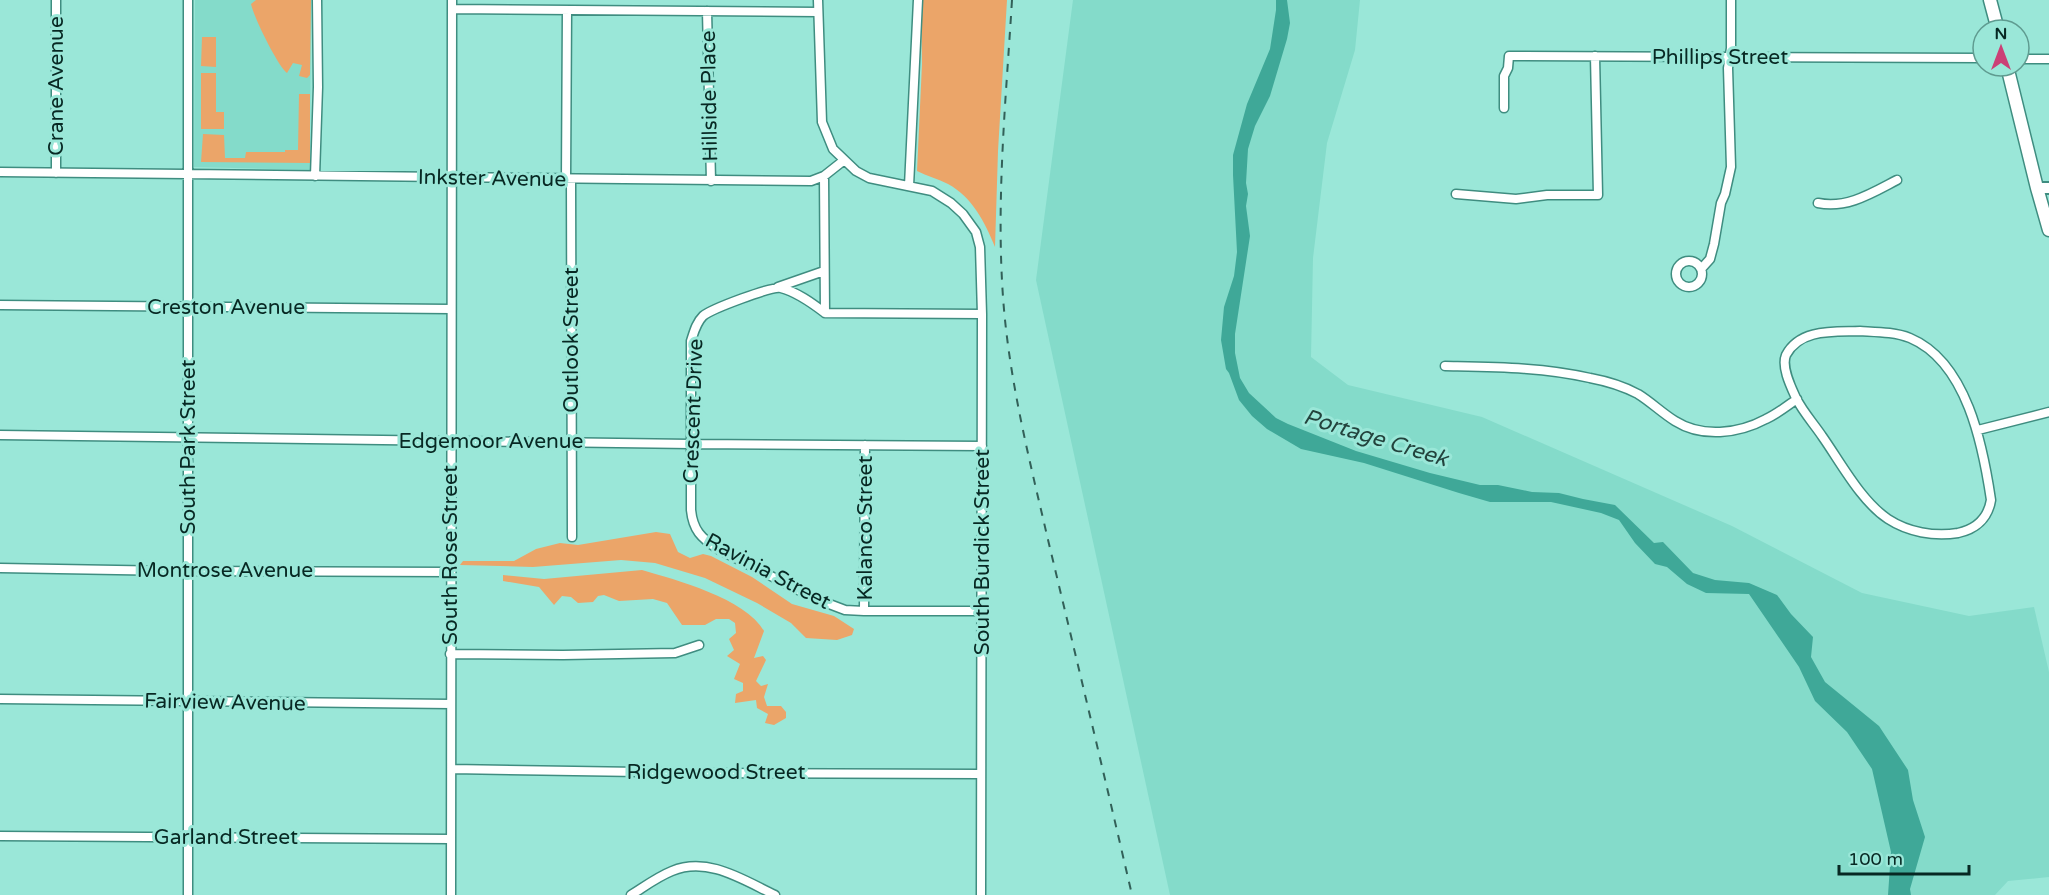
<svg xmlns="http://www.w3.org/2000/svg" width="2049" height="895" font-family="'Varela Round',sans-serif">
<rect width="100%" height="100%" fill="#9ae7d8"/>
<path fill="#84dbca" d="M 195,0 L 311,0 L 310,170 L 194,167 Z
M 1073,0 L 1360,0 L 1355,50 L 1327,143 L 1313,258 L 1311,357 L 1348,385 L 1482,417 L 1732,526 L 1862,593 L 1969,616 L 2034,607 L 2049,672 L 2049,877 L 2008,881 L 1995,895 L 1170,895 L 1036,280 Z"/>
<path fill="#eba569" d="M 256,0 L 311,0 L 310,75 L 307,78 L 299,76 L 302,65 L 293,63 L 287,73 C 278,66 254,18 251,4 Z
M 921,0 L 1007,0 L 998,151 L 995,247 C 985,222 972,197 948,184 C 938,179 927,176 917,171 L 922,64 Z
M 202,37 L 216,37 L 216,67 L 201,66 Z
M 201,73 L 216,73 L 216,112 L 224,112 L 224,129 L 201,129 Z
M 299,94 L 310,94 L 310,163 L 201,162 L 203,134 L 224,135 L 225,158 L 245,158 L 246,152 L 285,152 L 285,150 L 298,150 Z
M 656,532 L 670,534 L 678,552 L 690,558 L 703,554 L 711,556 L 752,577 L 792,604 L 834,616 L 854,629 L 852,635 L 837,640 L 806,638 L 791,623 L 757,603 L 705,578 L 655,563 L 621,560 L 533,567 L 460,565 L 463,561 L 514,561 L 536,549 L 560,543 L 578,545 Z
M 642,570 C 676,580 745,598 764,631 L 754,658 L 763,656 L 766,660 L 756,681 L 761,686 L 768,684 L 764,697 L 767,706 L 781,706 L 786,712 L 786,718 L 774,725 L 765,723 L 768,714 L 757,708 L 756,700 L 735,703 L 736,694 L 743,691 L 743,683 L 734,679 L 740,664 L 727,656 L 734,650 L 729,639 L 736,633 L 735,623 L 729,619 L 716,619 L 705,625 L 682,625 L 667,603 L 653,599 L 619,601 L 604,595 L 598,596 L 593,602 L 578,603 L 571,597 L 562,596 L 554,605 L 539,587 L 503,581 L 503,575 L 544,579 Z"/>
<path fill="#3fa898" d="M 1276,0 L 1287,0 L 1290,23 L 1287,39 L 1270,96 L 1255,126 L 1248,149 L 1246,183 L 1248,194 L 1246,206 L 1250,236 L 1235,334 L 1235,353 L 1240,378 L 1249,393 L 1276,418 L 1288,424 L 1356,451 L 1430,473 L 1480,485 L 1498,485 L 1532,492 L 1559,493 L 1583,499 L 1615,505 L 1654,543 L 1663,542 L 1693,573 L 1715,580 L 1749,583 L 1777,595 L 1791,614 L 1813,637 L 1811,657 L 1825,682 L 1879,726 L 1908,770 L 1913,800 L 1925,837 L 1910,889 L 1911,895 L 1888,895 L 1891,852 L 1872,769 L 1847,732 L 1815,701 L 1799,667 L 1749,594 L 1706,593 L 1687,584 L 1667,567 L 1655,564 L 1635,543 L 1619,520 L 1601,513 L 1551,502 L 1490,502 L 1459,493 L 1364,463 L 1301,449 L 1267,429 L 1252,416 L 1239,400 L 1229,373 L 1226,369 L 1221,340 L 1224,307 L 1234,276 L 1237,252 L 1233,175 L 1233,155 L 1247,104 L 1270,49 L 1276,10 Z"/>
<g fill="none" stroke-linecap="round" stroke-linejoin="round">
<g stroke="#3f8d80" stroke-width="11">
<path id="minor" d="M 818,0 L 822,122 L 833,149 L 856,171 L 869,178 L 932,191 L 951,203 L 963,214 L 976,232 L 980,247 L 982,314 L 981,895
M 452,9 L 818,12
M 707,11 L 711,181
M 2019,59 L 2049,59
M 1504,108 L 1504,76 L 1508,68 L 1509,56 L 1983,58
M 0,172 L 811,181 L 824,176 L 843,161
M 56,173 L 56,0
M 315,176 L 318,87 L 317,0
M 824,176 L 825,313
M 566,179 L 567,10
M 571,179 L 572,537
M 909,186 L 918,0
M 1456,194 L 1516,199 L 1547,195 L 1598,195 L 1595,56
M 1818,203 C 1847,209 1872,193 1897,180
M1676 274a13 13 0 1 1 26 0a13 13 0 1 1-26 0Z
M 1701,269 L 1710,259 L 1714,244 L 1721,203 L 1725,194 L 1731,167 L 1728,68 L 1731,48 L 1731,0
M 778,287 L 824,271
M 0,305 L 451,309
M 825,313 C 812,303 797,292 781,288 C 772,286 711,309 703,316 C 696,323 694,332 691,341 L 691,510 C 693,530 701,538 718,549 L 816,599 L 845,610 L 864,611 L 982,611
M 825,313 L 982,314
M 1860,331 C 1877,332 1895,332 1910,338 C 1967,362 1983,446 1991,500 C 1988,518 1976,529 1958,533 C 1934,537 1908,532 1888,519 C 1861,501 1841,463 1822,436 C 1814,424 1803,412 1796,398 C 1791,387 1781,367 1786,355 C 1800,328 1835,332 1860,331 Z
M 1445,366 C 1493,367 1543,367 1590,378 C 1606,381 1623,386 1638,394 C 1651,402 1662,413 1675,421 C 1702,438 1738,434 1766,419 C 1777,414 1787,406 1797,399
M 1978,430 L 2049,412
M 0,435 L 691,444 L 982,446
M 0,568 L 175,571 L 450,572
M 864,611 L 865,445
M 450,654 L 563,655 L 675,653 L 699,645
M 0,699 L 451,704
M 452,769 L 706,773 L 981,774
M 0,836 L 451,839
M 188,895 L 188,0
M 451,895 L 452,0
M 631,895 C 644,887 657,877 672,871 C 708,856 743,880 775,895"/>
</g>
<g stroke="#3f8d80" stroke-width="14">
<path id="tertiary" d="M 2037,188 L 2049,188"/>
</g>
<g stroke="#3f8d80" stroke-width="15">
<path id="secondary" d="M 1990,0 L 1998,30
M 2007,66 L 2037,188 L 2049,230"/>
</g>
<use href="#minor" stroke="#fff" stroke-width="8"/>
<use href="#tertiary" stroke="#fff" stroke-width="10"/>
<use href="#secondary" stroke="#fff" stroke-width="12"/>
<path stroke="#326058" stroke-width="2" stroke-dasharray="8 8" stroke-linecap="butt" d="M 1012,0 C 1006,99 996,198 1003,297 C 1009,381 1030,462 1049,544 C 1077,661 1105,778 1132,895"/>
</g>
<g text-anchor="middle" stroke-width="6" stroke-linejoin="round" paint-order="stroke">
<g font-size="21" fill="#072823" stroke="#9ae7d8">
<text x="1720" y="64">Phillips Street</text>
<text transform="translate(56 86) rotate(-90)" y="7">Crane Avenue</text>
<text transform="translate(709 96) rotate(-91)" y="7">Hillside Place</text>
<text transform="translate(492 178) rotate(1)" y="7">Inkster Avenue</text>
<text x="226" y="314">Creston Avenue</text>
<text transform="translate(571 340) rotate(-90)" y="7">Outlook Street</text>
<text transform="translate(693 411) rotate(-88)" y="7">Crescent Drive</text>
<text x="491" y="448">Edgemoor Avenue</text>
<text transform="translate(188 447) rotate(-90)" y="7">South Park Street</text>
<text transform="translate(865 528) rotate(-90)" y="7">Kalanco Street</text>
<text transform="translate(982 552) rotate(-90)" y="7">South Burdick Street</text>
<text transform="translate(450 555) rotate(-90)" y="7">South Rose Street</text>
<text x="225" y="577">Montrose Avenue</text>
<text transform="translate(768 571) rotate(28)" y="7">Ravinia Street</text>
<text transform="translate(225 702) rotate(1)" y="7">Fairview Avenue</text>
<text x="716" y="779">Ridgewood Street</text>
<text x="226" y="844">Garland Street</text>
</g>
<g font-size="22" font-style="italic" fill="#23433d" stroke="#9ae7d8">
<text transform="translate(1376 437) rotate(17)" y="8">Portage Creek</text>
</g>
</g>
<g transform="translate(2001 48)"><circle r="28" fill="#9ae7d8" stroke="#5f9b90" stroke-width="1.5"/>
<path d="M0-4.5L10 22L0 15L-10 22Z" fill="#cb4076"/>
<text y="-9" font-size="16" font-weight="bold" text-anchor="middle" fill="#072823">N</text>
</g>
<path d="M1839 865v9h130v-9" fill="none" stroke="#072823" stroke-width="3"/>
<text x="1848" y="865" font-size="18" fill="#072823" stroke="#9ae7d8" stroke-width="4.5" paint-order="stroke">100 m</text>
</svg>
